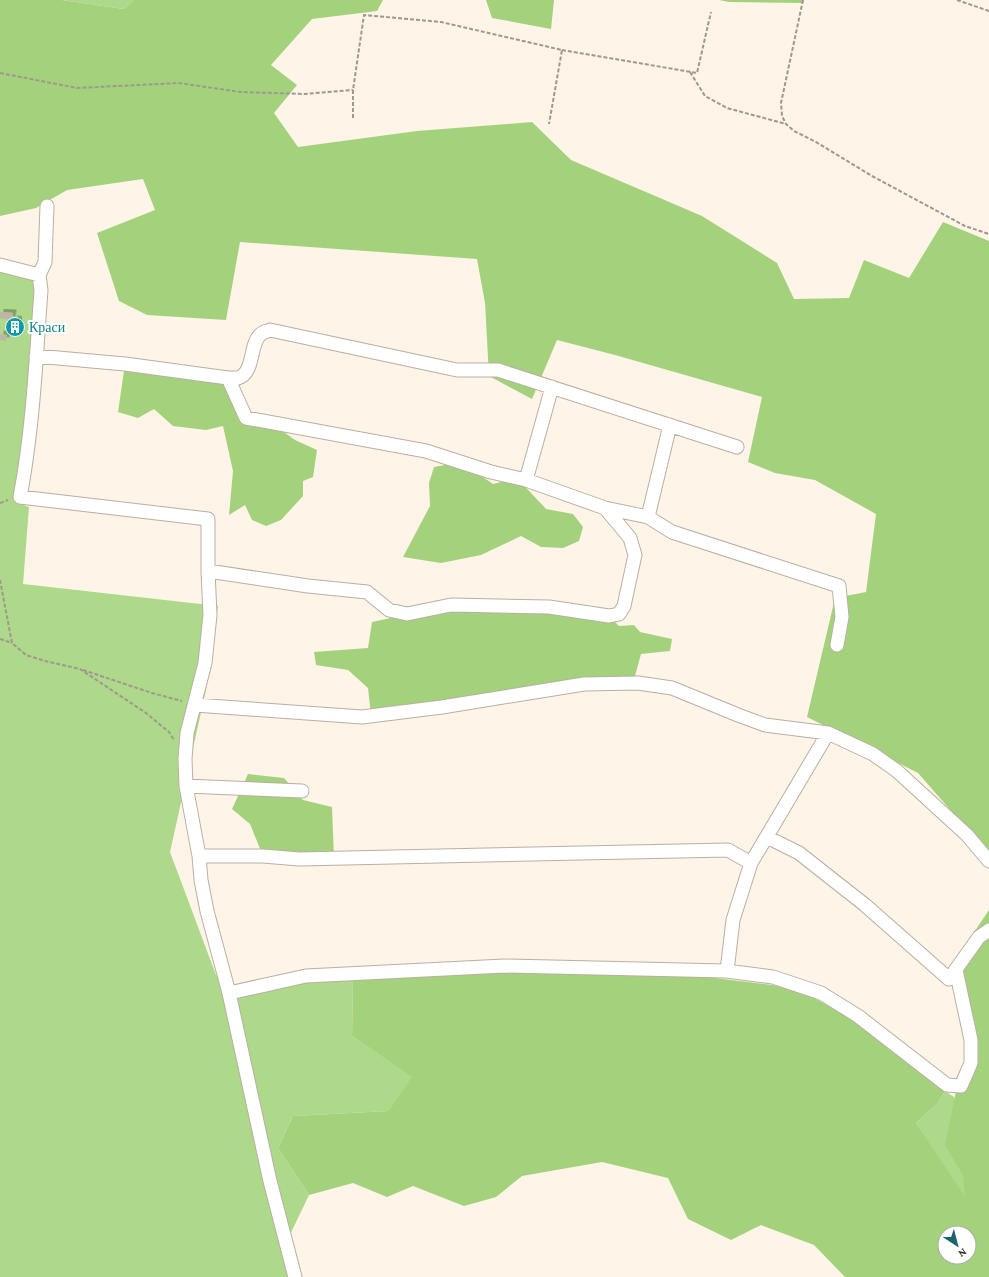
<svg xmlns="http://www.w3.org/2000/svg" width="989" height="1277" font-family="'Crimson Pro',serif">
<defs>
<filter id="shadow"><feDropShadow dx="3.5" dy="-3.5" stdDeviation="0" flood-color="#0004"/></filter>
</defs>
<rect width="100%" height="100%" fill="#fef4e7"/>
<path fill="#aed88a" d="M 62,0 L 133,0 L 124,9 Z
M 0,265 L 35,277 L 32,373 L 18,503 L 29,507 L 23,584 L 218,606 L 206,690 L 170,852 L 216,975 L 245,990 L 353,977 L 352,1036 L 413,1077 L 388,1111 L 293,1116 L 278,1148 L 309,1195 L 286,1243 L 295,1277 L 0,1277 Z
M 945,1091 L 954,1097 L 976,1236 L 932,1148 L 916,1123 L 938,1103 Z"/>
<path fill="#a4d27c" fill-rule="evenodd" d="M 0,0 L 62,0 L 124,9 L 133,0 L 383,0 L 377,11 L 312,19 L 271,65 L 297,85 L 274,113 L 298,147 L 417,131 L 532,122 L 571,160 L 702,216 L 777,263 L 794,299 L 849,298 L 864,260 L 909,278 L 943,222 L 989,241 L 989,854 L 918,773 L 807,717 L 835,598 L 866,592 L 876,514 L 815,480 L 775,473 L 748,462 L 762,397 L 615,355 L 557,340 L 532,399 L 489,376 L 485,303 L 477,259 L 240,242 L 226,320 L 147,315 L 119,301 L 97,233 L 155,210 L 143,179 L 67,190 L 36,208 L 0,216 Z
M 486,0 L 554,0 L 551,29 L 492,18 Z
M 719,0 L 804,0 L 803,3 L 729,2 Z
M 125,364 L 228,378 L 246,418 L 281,430 L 295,440 L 317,450 L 313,477 L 303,481 L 303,496 L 281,520 L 266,526 L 252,520 L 245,505 L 229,515 L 233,471 L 223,426 L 206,430 L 173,426 L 154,409 L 138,418 L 118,412 Z
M 461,462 L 493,484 L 517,478 L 546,509 L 573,514 L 583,527 L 579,541 L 563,548 L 541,547 L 521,536 L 481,555 L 441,563 L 403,557 L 430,506 L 429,483 L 434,467 Z
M 451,605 L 609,616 L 619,626 L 634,625 L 640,632 L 672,639 L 670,651 L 641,654 L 635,676 L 442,707 L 371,716 L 368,688 L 348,670 L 316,665 L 314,652 L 368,648 L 372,622 Z
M 248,774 L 284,778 L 303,800 L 332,807 L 334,858 L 263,856 L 250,824 L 232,809 Z
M 989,910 L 989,1277 L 845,1277 L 814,1245 L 761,1225 L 731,1240 L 688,1219 L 668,1178 L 602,1162 L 522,1176 L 496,1197 L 464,1206 L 413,1186 L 387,1197 L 353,1183 L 309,1195 L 278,1148 L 293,1116 L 388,1111 L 412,1077 L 352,1036 L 353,977 L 520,970 L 707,977 L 796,988 L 850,1018 L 945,1091 L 938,1103 L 916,1123 L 965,1197 L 963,1175 L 945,1145 L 958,1081 L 971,1040 L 954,962 ZM 945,1233 L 969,1233 L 969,1257 L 945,1257 Z"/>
<path fill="#beb5a8" filter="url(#shadow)" d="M 0,312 L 13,313 L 12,320 L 0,318 Z
M 14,319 L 20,320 L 17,335 L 11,334 Z
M 0,334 L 7,335 L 6,341 L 0,340 Z"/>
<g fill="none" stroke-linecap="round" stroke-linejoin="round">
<g stroke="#b9afa2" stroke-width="15">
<path id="minor" d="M 0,265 L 39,275 L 41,290 C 36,359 33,429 20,497 L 208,519 L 208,571 L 210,615 L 205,663 L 187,733 L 185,759 L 186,786 L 199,856 L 201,880 L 207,911 L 229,993 L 270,1181 L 295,1277
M 39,275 L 45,262 L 47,206
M 36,356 L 125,364 L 228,378 C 231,378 235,378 238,378 C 255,373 249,343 261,334 C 263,332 268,331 270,330 L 457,370 L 498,370 L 737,447
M 228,378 L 246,418 L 426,451 L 491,472 L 526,480 L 605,508 L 648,517 L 672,532 L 839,586 L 842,617 L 837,645
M 526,480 L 552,387
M 648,517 L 670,425
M 208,571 L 308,586 L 367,592 L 389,610 L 407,614 L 451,605 L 549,607 L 609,616 L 619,614 L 624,606 L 635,555 L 630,538 L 605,508
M 195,705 L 362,717 L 442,707 L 584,684 L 638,683 L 672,688 L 738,715 L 765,725 L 828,733 L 873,754 L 897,771 L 967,835 L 989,861
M 186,786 L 302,791
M 767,837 L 799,853 L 865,905 L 949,979 L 979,937 L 989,930
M 199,856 L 263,856 L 299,859 L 728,850 L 751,863 L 828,733
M 727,971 L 773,977 L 821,993 L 858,1016 L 947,1085 L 961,1086 L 971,1063 L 971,1040 L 956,970
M 229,993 L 306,976 L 504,966 L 727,971 L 733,920 L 751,863"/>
</g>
<path stroke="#a0988f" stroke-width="2" stroke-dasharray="4 2" stroke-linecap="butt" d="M 803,0 L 781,103 L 782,116 L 786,124 L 794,131 L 816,142 L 872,176 L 965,226 L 989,234
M 957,0 L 989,11
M 562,50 L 697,73 L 711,12
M 690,72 L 705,96 L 727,108 L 786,124
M 0,73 L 77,88 L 179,83 L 240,92 L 305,94 L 353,90
M 353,118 L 353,90 L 364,15 L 441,22 L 562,50 L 549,124
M 0,503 L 8,500
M 0,580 L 12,643 L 26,655 L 45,661 L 80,669 L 146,713 L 169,732 L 174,740
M 0,639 L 12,643
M 83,670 L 152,693 L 182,701"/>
<use href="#minor" stroke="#fff" stroke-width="13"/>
</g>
<defs>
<g id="building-disc" transform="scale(1)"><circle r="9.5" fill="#0f9aa8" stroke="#fff"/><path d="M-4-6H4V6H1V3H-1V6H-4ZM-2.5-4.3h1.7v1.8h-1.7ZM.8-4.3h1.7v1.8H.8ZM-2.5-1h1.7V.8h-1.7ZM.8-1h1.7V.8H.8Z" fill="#fff"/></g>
</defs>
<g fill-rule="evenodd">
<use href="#building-disc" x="15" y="327"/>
</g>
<g text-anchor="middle" stroke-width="4" stroke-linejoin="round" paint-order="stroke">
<g font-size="14" fill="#0d838f" stroke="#fff" text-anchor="start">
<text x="29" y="332">Краси</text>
</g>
</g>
<g transform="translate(957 1245) rotate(144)"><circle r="19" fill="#ffffff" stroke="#adaba9"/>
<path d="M0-3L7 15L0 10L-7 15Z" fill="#1c6373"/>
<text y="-6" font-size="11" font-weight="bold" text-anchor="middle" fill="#322e29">N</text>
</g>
</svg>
